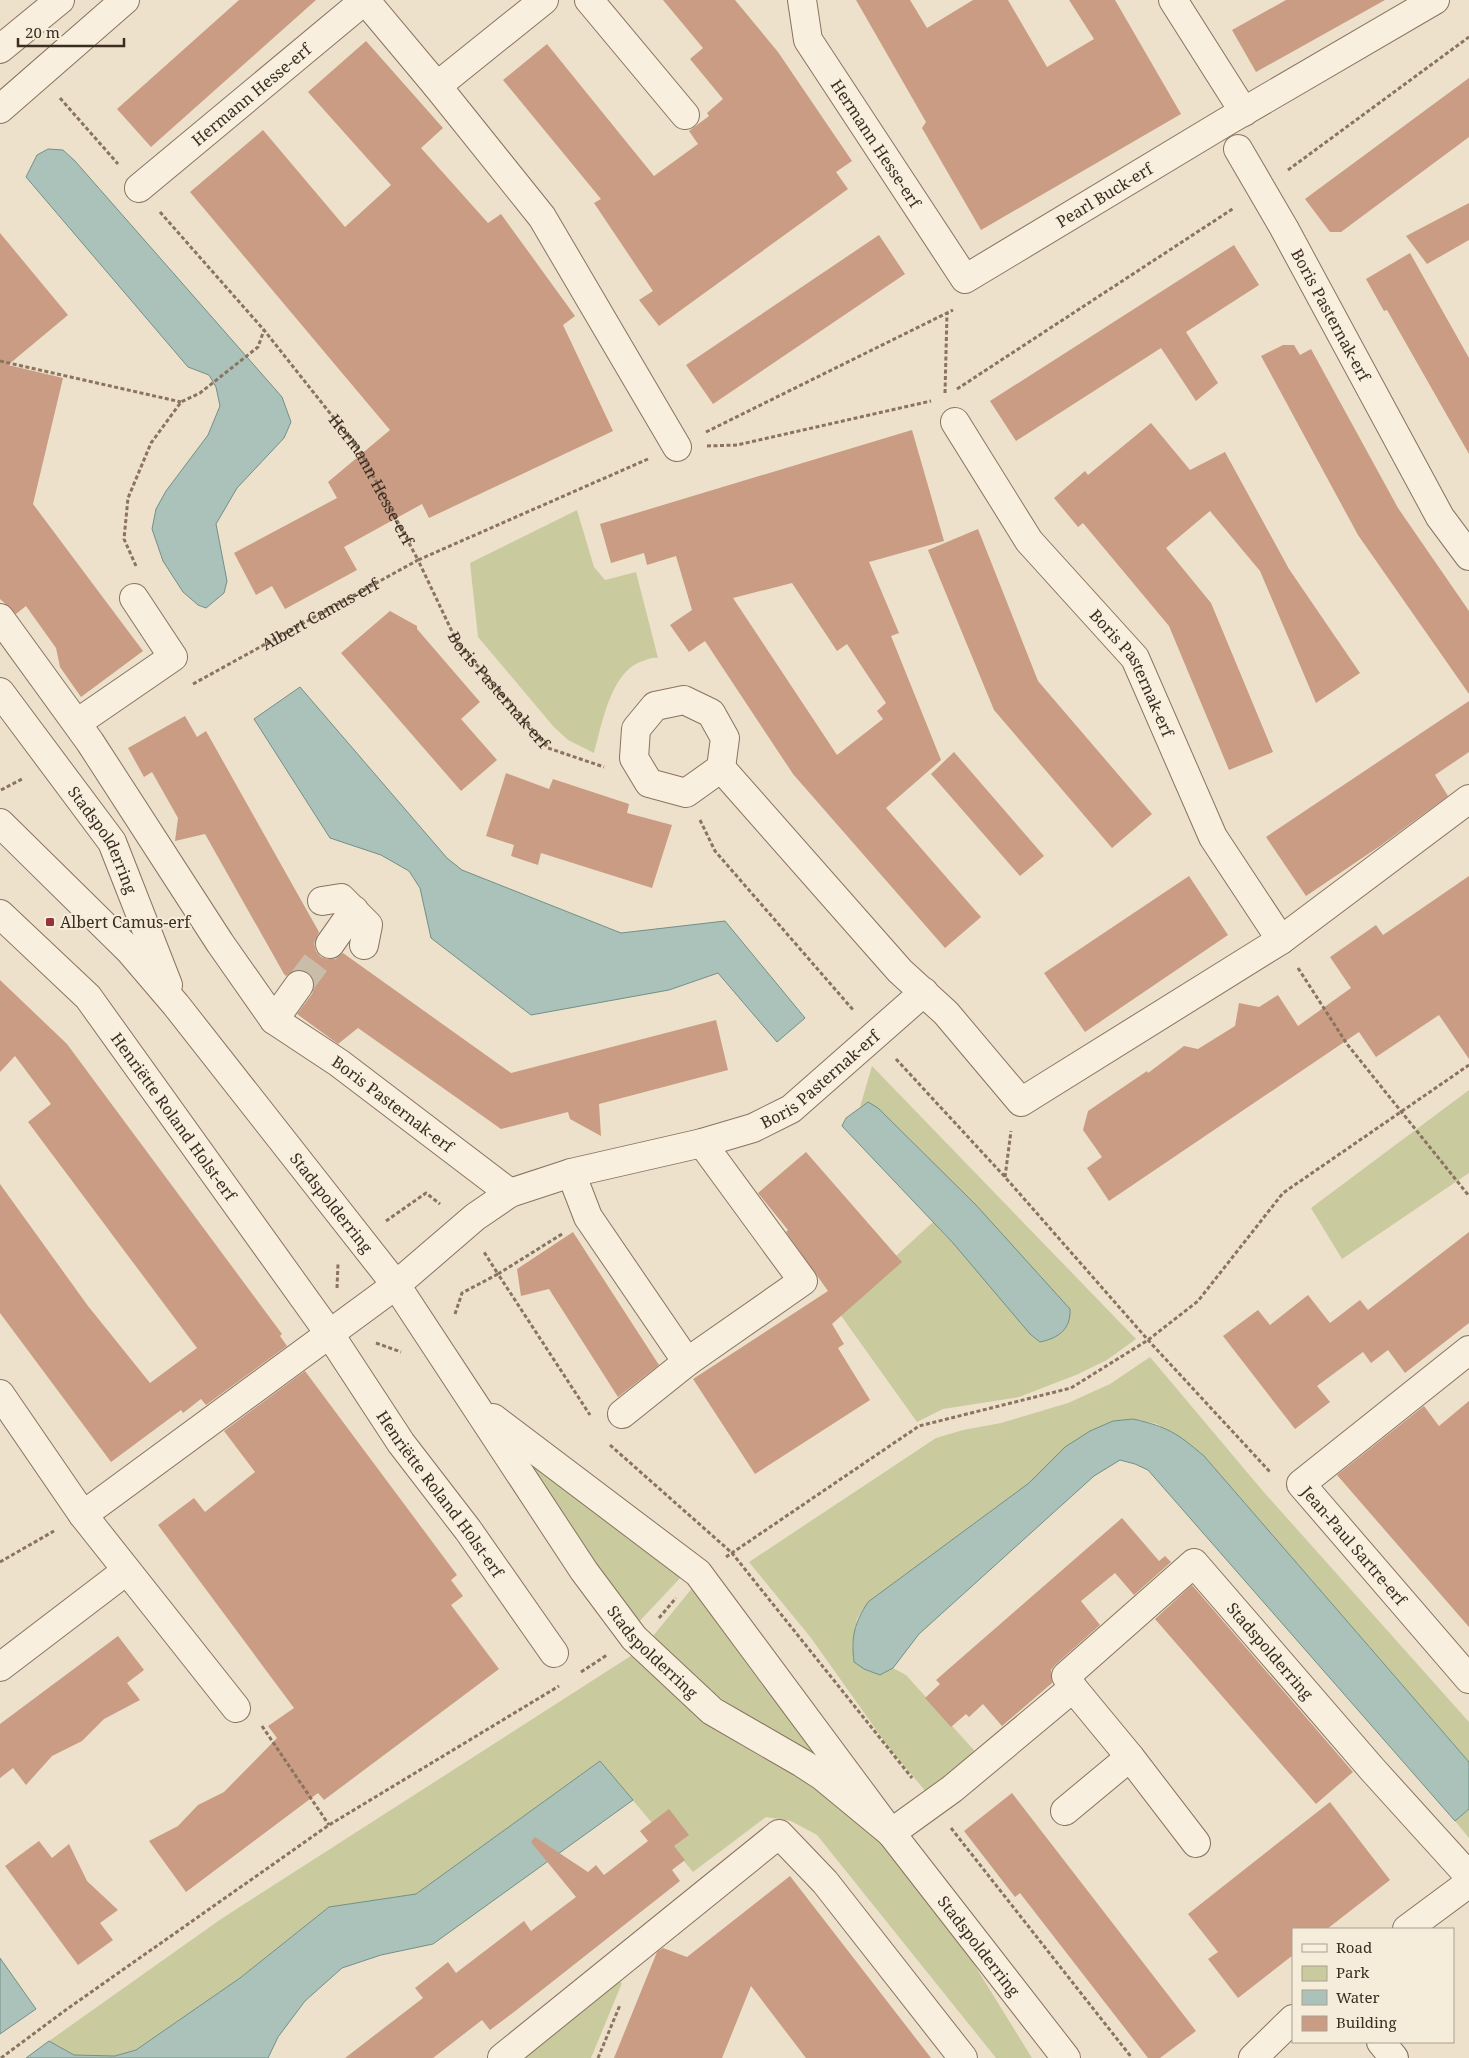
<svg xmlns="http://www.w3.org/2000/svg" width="1469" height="2058" font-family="'Noto Serif',serif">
<rect width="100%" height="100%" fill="#ede1cb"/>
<path fill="#c9cb9e" d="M 577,510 L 594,567 L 605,580 L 636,572 L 658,658 C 653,657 648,659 643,661 C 611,670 602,725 594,753 L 568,740 L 553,726 L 478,637 L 470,563 Z
M 872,1066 L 1136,1339 L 1107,1360 L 1076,1375 L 1019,1397 L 943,1409 L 917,1422 L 837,1310 L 933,1222 L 953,1243 L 868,1102 L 860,1107 Z
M 1469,1090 L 1469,1173 L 1342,1259 L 1311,1208 Z
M 1150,1357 L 1262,1490 L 1469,1722 L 1469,1762 L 1204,1456 L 1157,1424 L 1133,1419 L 1113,1421 L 1065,1447 L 1029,1483 L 868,1602 L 857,1619 L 852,1646 L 880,1675 L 893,1668 L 906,1675 L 981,1758 L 932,1799 L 887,1745 L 811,1638 L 749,1562 L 936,1438 L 963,1430 L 1001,1423 L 1068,1403 L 1110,1384 Z
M 508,1437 L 684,1574 L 635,1626 Z
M 693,1587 L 825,1766 L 693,1680 L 653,1636 Z
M 640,1650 L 834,1793 L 892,1853 L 956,1935 L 1032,2058 L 996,2058 L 817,1835 L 791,1821 L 766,1817 L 693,1872 L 600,1761 L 416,1894 L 329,1907 L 240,1978 L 136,2050 L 115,2056 L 74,2055 L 49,2041 L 221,1919 Z
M 1469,1809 L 1469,1838 L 1455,1821 Z
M 610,1978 L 622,1983 L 591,2058 L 509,2058 Z"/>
<path fill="#abc2ba" stroke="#719087" d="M 48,149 L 63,150 L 75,161 L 282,397 L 291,422 L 284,438 L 237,488 L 216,524 L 227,581 L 224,593 L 206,608 L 198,605 L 183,592 L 163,561 L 152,529 L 156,509 L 166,491 L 208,435 L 220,406 L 216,387 L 209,375 L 188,367 L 26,177 L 37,155 Z
M 300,687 L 447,858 L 462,870 L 621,933 L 725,921 L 805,1018 L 777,1042 L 718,973 L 669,990 L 531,1015 L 431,938 L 420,888 L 409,871 L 381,855 L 330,838 L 254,719 Z
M 868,1102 L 878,1108 L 976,1205 L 1070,1309 C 1071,1329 1059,1338 1040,1342 L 1030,1334 L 953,1243 L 842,1126 L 846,1118 Z
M 1133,1419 C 1168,1427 1177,1433 1204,1456 L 1469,1762 L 1469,1809 L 1455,1821 L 1148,1470 L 1135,1464 L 1120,1460 L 1094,1476 L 919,1634 L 893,1668 L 880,1675 L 864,1669 L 854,1662 C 851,1637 854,1624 868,1602 L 1029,1483 L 1065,1447 L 1090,1431 L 1113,1421 Z
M 600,1761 L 633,1800 L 433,1944 L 381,1955 L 342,1968 L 305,2001 L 278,2037 L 268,2058 L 26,2058 L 49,2041 L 74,2055 L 115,2056 L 136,2050 L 240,1978 L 329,1907 L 416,1894 Z
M 0,1958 L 36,2009 L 0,2034 Z"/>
<path fill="#c99c83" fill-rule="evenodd" d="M 239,0 L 316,0 L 151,147 L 117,109 Z
M 663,0 L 735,0 L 778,52 L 852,161 L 836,172 L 848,189 L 659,326 L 639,300 L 653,291 L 594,203 L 601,199 L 503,80 L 547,44 L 654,176 L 698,144 L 689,131 L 709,116 L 707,113 L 723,99 L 690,59 L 703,48 Z
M 856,0 L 910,0 L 927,28 L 973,0 L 1008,0 L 1047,67 L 1094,39 L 1069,0 L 1115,0 L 1181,114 L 981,230 L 922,128 L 926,122 Z
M 1286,0 L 1385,0 L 1256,72 L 1232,30 Z
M 366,41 L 443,128 L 421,148 L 488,223 L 501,214 L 575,316 L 563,325 L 613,431 L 429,518 L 422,504 L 344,547 L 357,570 L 285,609 L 272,586 L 256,595 L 234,553 L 337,498 L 328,482 L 390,430 L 190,192 L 263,130 L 345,227 L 391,185 L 308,92 Z
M 1469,78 L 1469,137 L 1341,232 L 1330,232 L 1305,199 Z
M 1469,203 L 1469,240 L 1427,264 L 1406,236 Z
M 0,233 L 68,315 L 8,365 L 63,378 L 33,504 L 143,651 L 81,697 L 60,667 L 56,648 L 26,606 L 16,614 L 0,599 Z
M 879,235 L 905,274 L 713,404 L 686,365 Z
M 1234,245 L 1259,285 L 1186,332 L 1218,383 L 1196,401 L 1161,348 L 1016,441 L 990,401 Z
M 1410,253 L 1469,358 L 1469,454 L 1387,310 L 1384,311 L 1366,279 Z
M 1283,345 L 1294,345 L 1300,355 L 1311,349 L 1398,508 L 1469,611 L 1469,694 L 1358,535 L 1261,356 Z
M 1151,423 L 1190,470 L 1225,452 L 1289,569 L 1360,673 L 1316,703 L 1260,571 L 1210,511 L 1166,548 L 1211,603 L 1273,752 L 1229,770 L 1169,626 L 1083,523 L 1078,527 L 1054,498 L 1085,471 L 1088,475 Z
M 912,430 L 944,541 L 869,562 L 899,633 L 891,636 L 941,760 L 886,808 L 981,917 L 945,948 L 793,774 L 705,641 L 689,652 L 670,625 L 692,610 L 676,556 L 647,565 L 644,553 L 611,563 L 600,524 ZM 792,583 L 837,651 L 847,644 L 886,703 L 877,711 L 883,719 L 837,755 L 733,598 Z
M 978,529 L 1038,681 L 1152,814 L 1112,848 L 994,710 L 928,550 Z
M 390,611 L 417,626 L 417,629 L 480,702 L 461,719 L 497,760 L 461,791 L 341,653 Z
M 1469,701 L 1469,752 L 1435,775 L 1448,796 L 1380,846 L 1306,896 L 1266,837 Z
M 185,716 L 197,737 L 206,731 L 319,932 L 314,943 L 316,951 L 321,957 L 328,959 L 336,958 L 343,953 L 511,1073 L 716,1020 L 728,1070 L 599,1104 L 601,1136 L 570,1119 L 568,1112 L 501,1129 L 358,1028 L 338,1044 L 297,1014 L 312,994 L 315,986 L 313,978 L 308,972 L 301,970 L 293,971 L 286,976 L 284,974 L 205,834 L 175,841 L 178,818 L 152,772 L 144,777 L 128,748 Z
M 954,752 L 1044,856 L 1020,876 L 931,774 Z
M 506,773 L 549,789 L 553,779 L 629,804 L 627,813 L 672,825 L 652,888 L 541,853 L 538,865 L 511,856 L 514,845 L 486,836 Z
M 1189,876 L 1228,935 L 1085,1032 L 1044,973 Z
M 1469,876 L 1469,1059 L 1439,1015 L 1376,1057 L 1359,1032 L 1109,1201 L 1087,1168 L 1102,1157 L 1083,1130 L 1088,1111 L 1147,1071 L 1148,1073 L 1184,1046 L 1198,1049 L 1235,1026 L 1239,1003 L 1259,1007 L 1278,995 L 1298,1026 L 1351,988 L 1330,957 L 1376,925 L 1383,935 Z
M 0,980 L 67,1044 L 282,1334 L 280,1336 L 287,1346 L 206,1405 L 201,1399 L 183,1413 L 181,1410 L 111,1462 L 0,1313 L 0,1184 L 88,1306 L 150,1383 L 197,1348 L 28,1122 L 51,1104 L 15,1056 L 0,1072 Z
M 806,1152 L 902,1262 L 832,1324 L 844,1344 L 838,1348 L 870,1400 L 755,1474 L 693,1379 L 828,1291 L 786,1232 L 788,1230 L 758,1193 Z
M 573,1232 L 659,1365 L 618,1397 L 549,1289 L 521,1296 L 517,1269 Z
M 1469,1232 L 1469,1323 L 1405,1373 L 1388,1350 L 1371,1363 L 1363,1352 L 1317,1386 L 1330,1402 L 1295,1429 L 1223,1336 L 1258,1310 L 1270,1325 L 1308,1295 L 1330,1323 L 1360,1300 L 1368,1310 Z
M 305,1371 L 457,1575 L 451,1580 L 463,1596 L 451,1605 L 499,1669 L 324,1800 L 318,1793 L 186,1892 L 149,1841 L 178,1826 L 198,1805 L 224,1792 L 277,1738 L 268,1726 L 294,1708 L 158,1525 L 194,1498 L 205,1512 L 255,1472 L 224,1431 Z
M 1469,1401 L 1469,1627 L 1337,1475 L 1424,1406 L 1439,1426 Z
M 1122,1518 L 1159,1561 L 1165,1556 L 1171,1562 L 1134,1595 L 1115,1573 L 1081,1601 L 1100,1625 L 1055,1665 L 1051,1670 L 1052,1683 L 1002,1726 L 983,1704 L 969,1717 L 966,1714 L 951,1727 L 925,1698 L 940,1684 L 936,1680 Z
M 1192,1585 L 1353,1772 L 1316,1804 L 1155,1619 Z
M 118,1636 L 144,1670 L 127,1683 L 140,1700 L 104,1719 L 82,1741 L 52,1756 L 26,1785 L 13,1768 L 0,1778 L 0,1724 Z
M 1012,1793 L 1196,2031 L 1160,2058 L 1148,2058 L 1020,1893 L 1015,1897 L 964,1831 Z
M 1330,1802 L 1390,1880 L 1327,1929 L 1293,1929 L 1293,1955 L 1238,1998 L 1208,1959 L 1218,1952 L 1188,1914 Z
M 669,1809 L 689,1835 L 674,1846 L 685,1860 L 672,1870 L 680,1881 L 514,2012 L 490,2030 L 482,2020 L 433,2058 L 345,2058 L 423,1998 L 415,1988 L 448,1962 L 456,1973 L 524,1921 L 531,1931 L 576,1897 L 531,1842 L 535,1837 L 588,1872 L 596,1865 L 604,1875 L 648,1841 L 640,1831 Z
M 39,1841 L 52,1858 L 69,1844 L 87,1881 L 118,1910 L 100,1923 L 113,1940 L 78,1965 L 5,1866 Z
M 790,1876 L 931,2058 L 806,2058 L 751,1986 L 722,2058 L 614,2058 L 657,1952 L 663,1948 L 687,1957 Z"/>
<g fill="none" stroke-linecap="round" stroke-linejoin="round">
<path stroke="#c9bda9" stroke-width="28" stroke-dasharray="28 14" stroke-linecap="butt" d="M 299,985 L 330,944"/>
<g stroke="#8a735f" stroke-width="30">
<g id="minor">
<path d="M 365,0 L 437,86 L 542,217 L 677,447"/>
<path d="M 589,0 L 685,115"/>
<path id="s3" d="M 802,0 L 808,40 L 965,279 L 1224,123 L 1435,0"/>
<path d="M 1173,0 L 1244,112"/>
<path d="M 0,49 L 60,0"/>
<path d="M 437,86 L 544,0"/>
<path d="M 0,109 L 125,0"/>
<path id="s4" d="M 1238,149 L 1284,228 L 1440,517 L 1469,556"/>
<path id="s5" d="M 139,188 L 365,0"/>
<path id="s6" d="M 955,422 L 1029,541 L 1135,658 L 1213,837 L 1281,940"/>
<path id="s7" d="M 0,618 L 90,742 L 220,943 L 274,1020 L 339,1063 L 510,1193"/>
<path id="s8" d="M 0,692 L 112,842 L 168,985"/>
<path d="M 684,700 L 711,713 L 725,738 L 721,768 L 686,793 L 649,783 L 634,758 L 636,729 L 655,706 Z"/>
<path d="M 77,723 L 173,657 L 134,598"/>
<path d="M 721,768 L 900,971 L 946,1013 L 1021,1102 L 1281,940 L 1469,799"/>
<path id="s9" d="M 0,823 L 129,950 L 176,1005 L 396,1285 L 584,1571 L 634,1638 L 712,1711 L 802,1763 L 822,1776 L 891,1833"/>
<path d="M 322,901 L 341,898 L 368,925 L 364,945"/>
<path id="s10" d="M 0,914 L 88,997 L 329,1333 L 401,1443 L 468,1530 L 554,1653"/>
<path d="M 330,944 L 354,910"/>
<path d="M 274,1020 L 299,985"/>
<path d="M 571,1173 L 588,1217 L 687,1362 L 622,1414"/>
<path id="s11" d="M 1469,1350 L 1301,1484 L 1469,1679"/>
<path d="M 687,1362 L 803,1281 L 702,1143"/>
<path d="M 0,1394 L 83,1515 L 236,1708"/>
<path id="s12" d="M 493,1418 L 698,1573 L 891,1833 L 1066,2058"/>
<path id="s13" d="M 83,1515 L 396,1285 L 475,1217 L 510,1193 L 571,1173 L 702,1143 L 753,1128 L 791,1109 L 924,992"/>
<path d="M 0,1667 L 126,1571"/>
<path id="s14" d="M 1073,1688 L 1066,1676 L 1194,1563 L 1372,1769 L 1469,1876"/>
<path d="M 1065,1811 L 1130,1757"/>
<path d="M 891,1833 L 952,1789 L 1073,1688 L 1130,1757 L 1196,1843"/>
<path d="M 1407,1929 L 1469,1883"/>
<path d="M 1381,2042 L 1394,2058"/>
<path d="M 502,2058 L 779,1834 L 825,1882 L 963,2058"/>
<path d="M 1253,2058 L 1293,2019"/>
</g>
</g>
<g stroke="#8a735f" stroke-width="3" stroke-dasharray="4 2.5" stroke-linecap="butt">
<path d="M 60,98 L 118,164"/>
<path d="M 1288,170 L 1469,37"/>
<path id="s1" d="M 160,212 L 264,330 L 360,451 L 418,560 L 648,459"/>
<path d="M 0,361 L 181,402"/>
<path d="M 957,389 L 1234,208"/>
<path d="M 945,393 L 947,313"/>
<path d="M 706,432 L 953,310"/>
<path d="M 707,446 L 737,445 L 931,401"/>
<path d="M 136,566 L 124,539 L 128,498 L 151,443 L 181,402 L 200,393 L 258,347 L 264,330"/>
<path id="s2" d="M 193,684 L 418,560 L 457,642 L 548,748 L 604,767"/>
<path d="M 1,790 L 24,778"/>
<path d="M 700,820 L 715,851 L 854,1011"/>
<path d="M 1298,968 L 1347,1044 L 1469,1196"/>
<path d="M 896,1059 L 1005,1177 L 1148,1340 L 1271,1473"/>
<path d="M 1005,1177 L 1011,1131"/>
<path d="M 386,1221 L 426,1193 L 440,1204"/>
<path d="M 562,1234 L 498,1274 L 590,1415"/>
<path d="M 337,1288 L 338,1264"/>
<path d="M 455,1314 L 462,1293 L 498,1274 L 484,1252"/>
<path d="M 376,1343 L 401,1352"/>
<path d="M 610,1445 L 732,1553 L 912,1778"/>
<path d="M 726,1557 L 919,1426 L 1071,1388 L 1148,1340 L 1198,1301 L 1283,1193 L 1469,1065"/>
<path d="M 0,1562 L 54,1531"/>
<path d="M 659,1618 L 676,1598"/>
<path d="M 581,1672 L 607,1655"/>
<path d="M 262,1726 L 329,1825"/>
<path d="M 951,1828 L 1132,2058"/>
<path d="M 1,2058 L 67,2009 L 329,1825 L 559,1686"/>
<path d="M 598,2058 L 620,2005"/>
</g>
<use href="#minor" stroke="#f8efde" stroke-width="28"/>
</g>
<rect fill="#963238" stroke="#f5ecda" stroke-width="2" x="45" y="917" width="10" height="10" rx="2.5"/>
<g text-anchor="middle" stroke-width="4" stroke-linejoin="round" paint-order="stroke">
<g font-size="16" fill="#3b2d22" stroke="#f5ecda">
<text dy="6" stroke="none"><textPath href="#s5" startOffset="146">Hermann Hesse-erf</textPath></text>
<text dy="6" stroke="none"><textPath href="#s3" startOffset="164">Hermann Hesse-erf</textPath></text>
<text dy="6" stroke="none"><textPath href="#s3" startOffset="489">Pearl Buck-erf</textPath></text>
<text dy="6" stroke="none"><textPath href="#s4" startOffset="190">Boris Pasternak-erf</textPath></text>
<text dy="6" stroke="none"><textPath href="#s1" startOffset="342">Hermann Hesse-erf</textPath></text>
<text dy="6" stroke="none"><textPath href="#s2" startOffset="145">Albert Camus-erf</textPath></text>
<text dy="6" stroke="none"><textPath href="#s6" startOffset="309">Boris Pasternak-erf</textPath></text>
<text dy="6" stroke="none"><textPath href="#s2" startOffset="411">Boris Pasternak-erf</textPath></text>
<text dy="6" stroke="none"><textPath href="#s8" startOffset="181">Stadspolderring</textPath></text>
<text dy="6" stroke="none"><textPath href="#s13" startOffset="870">Boris Pasternak-erf</textPath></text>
<text dy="6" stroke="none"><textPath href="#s7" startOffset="632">Boris Pasternak-erf</textPath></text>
<text dy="6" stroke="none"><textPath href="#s10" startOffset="268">Henriëtte Roland Holst-erf</textPath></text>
<text dy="6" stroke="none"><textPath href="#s9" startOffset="505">Stadspolderring</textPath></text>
<text dy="6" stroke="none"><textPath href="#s10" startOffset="730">Henriëtte Roland Holst-erf</textPath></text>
<text dy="6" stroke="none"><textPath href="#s11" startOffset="296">Jean-Paul Sartre-erf</textPath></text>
<text dy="6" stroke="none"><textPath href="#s9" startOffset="1058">Stadspolderring</textPath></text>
<text dy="6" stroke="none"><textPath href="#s14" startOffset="301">Stadspolderring</textPath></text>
<text dy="6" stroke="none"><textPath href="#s12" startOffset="724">Stadspolderring</textPath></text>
</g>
<g font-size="16" fill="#3b2d22" stroke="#f5ecda" text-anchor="start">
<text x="60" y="928">Albert Camus-erf</text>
</g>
</g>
<rect x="1292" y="1928" width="162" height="115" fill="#f5ecda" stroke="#aba090"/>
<rect x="1302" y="1944" width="25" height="8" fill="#f8efde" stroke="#aba090"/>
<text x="1336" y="1953" font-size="15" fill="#3b2d22">Road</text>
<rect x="1302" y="1966" width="25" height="15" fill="#c9cb9e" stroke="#aba090"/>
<text x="1336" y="1978" font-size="15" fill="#3b2d22">Park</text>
<rect x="1302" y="1990" width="25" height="15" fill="#abc2ba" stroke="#aba090"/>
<text x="1336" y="2003" font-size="15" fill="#3b2d22">Water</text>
<rect x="1302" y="2016" width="25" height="15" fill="#c99c83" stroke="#aba090"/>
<text x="1336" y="2028" font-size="15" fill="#3b2d22">Building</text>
<path d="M18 38v8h106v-8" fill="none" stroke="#3b2d22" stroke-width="2.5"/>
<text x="25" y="38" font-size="15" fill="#3b2d22" stroke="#f5ecda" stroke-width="4" paint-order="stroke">20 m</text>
</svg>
